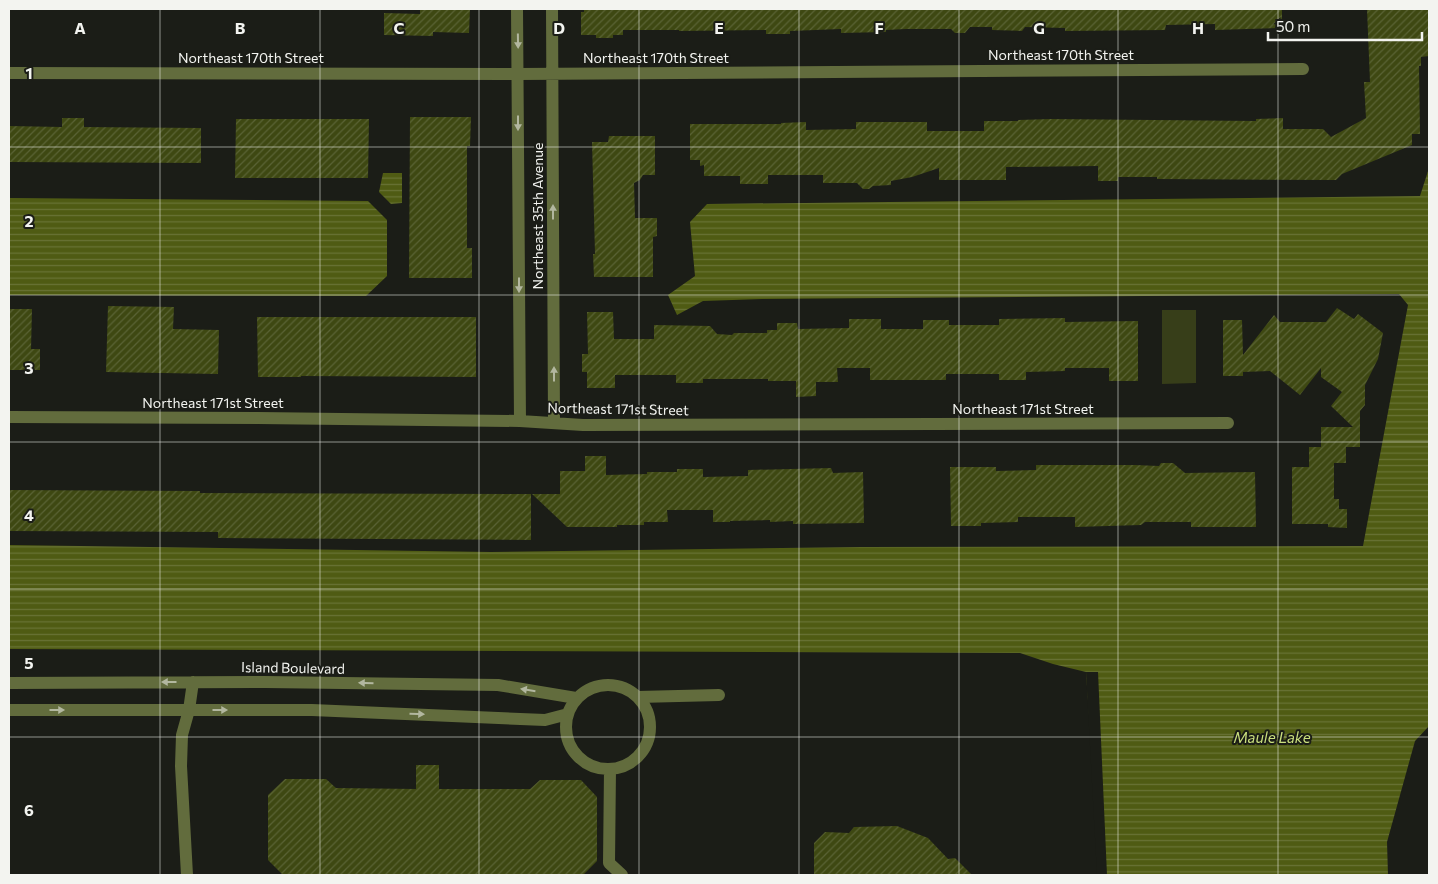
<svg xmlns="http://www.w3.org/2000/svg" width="1438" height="884" viewBox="0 0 1438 884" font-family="Commissioner,sans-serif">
<defs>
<pattern id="water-rules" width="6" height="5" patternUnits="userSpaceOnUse" patternTransform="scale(1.25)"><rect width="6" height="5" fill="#4f5b13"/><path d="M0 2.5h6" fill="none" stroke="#697336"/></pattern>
<pattern id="building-hatch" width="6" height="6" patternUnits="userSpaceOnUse" patternTransform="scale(1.25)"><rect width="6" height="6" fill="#3e4812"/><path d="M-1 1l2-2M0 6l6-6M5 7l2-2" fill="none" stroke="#5a6335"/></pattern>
</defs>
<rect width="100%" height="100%" fill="#1b1d17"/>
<path fill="#373e19" d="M 1162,310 L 1196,310 L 1196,383 L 1162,384 Z"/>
<path fill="url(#water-rules)" d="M 1429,168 L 1429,726 L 1415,741 L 1387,842 L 1388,875 L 1098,875 L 1096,817 L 1086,672 L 1053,664 L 1020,653 L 9,649 L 9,545 L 491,552 L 862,547 L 1363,546 L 1408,305 L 1399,294 L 762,299 L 703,301 L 677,315 L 668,295 L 695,276 L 690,222 L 707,204 L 1420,196 Z
M 383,173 L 402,173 L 402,203 L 391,204 L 379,192 Z
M 9,198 L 368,201 L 387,220 L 387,276 L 366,296 L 9,295 Z"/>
<path fill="#1b1d17" d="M 1086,672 L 1098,672 L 1107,875 L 1097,875 Z"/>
<path fill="url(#building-hatch)" d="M 420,9 L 470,9 L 469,33 L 433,32 L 433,36 L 384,35 L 384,13 L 420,14 Z
M 584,9 L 1282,9 L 1282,28 L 1215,30 L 1215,24 L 1166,25 L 1165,30 L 1065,31 L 1065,28 L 1025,27 L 1022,31 L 992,30 L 992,27 L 970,27 L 965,33 L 955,33 L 951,29 L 906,29 L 886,30 L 886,32 L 841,33 L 841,29 L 790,31 L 790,34 L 766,34 L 766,30 L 679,31 L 679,30 L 623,30 L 623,35 L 613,35 L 613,38 L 596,38 L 596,35 L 581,35 L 581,12 L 584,12 Z
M 1367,9 L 1429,9 L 1429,56 L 1421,57 L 1421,66 L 1419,66 L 1420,134 L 1412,134 L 1412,145 L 1342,174 L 1336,180 L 1157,179 L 1157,177 L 1118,177 L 1118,181 L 1098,181 L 1098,166 L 1006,167 L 1006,180 L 939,180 L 939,168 L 912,177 L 891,181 L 891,185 L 873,186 L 869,189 L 863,189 L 857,183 L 823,183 L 823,175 L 768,175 L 768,184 L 740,184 L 740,176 L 704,176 L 704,165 L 700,166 L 700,160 L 690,160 L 690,124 L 781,124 L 781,123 L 806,122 L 806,130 L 856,129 L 856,122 L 927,122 L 927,131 L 984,131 L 984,121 L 1018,121 L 1018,120 L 1051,119 L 1256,121 L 1256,119 L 1283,118 L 1283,129 L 1323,129 L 1331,137 L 1366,118 L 1364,82 L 1370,82 Z
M 410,117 L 471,117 L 470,146 L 467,146 L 467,248 L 472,248 L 472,278 L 409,278 Z
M 62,118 L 84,118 L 84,127 L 201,128 L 201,163 L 9,162 L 9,126 L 62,127 Z
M 236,119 L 369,119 L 368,178 L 235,178 Z
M 609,136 L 655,136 L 655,175 L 643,175 L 640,180 L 634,183 L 635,218 L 657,218 L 657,236 L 653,237 L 653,277 L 594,277 L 593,254 L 595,254 L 592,142 L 608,142 Z
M 108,306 L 174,307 L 173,329 L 219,330 L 218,374 L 106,372 Z
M 1337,308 L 1354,319 L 1358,314 L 1383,333 L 1378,359 L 1365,385 L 1365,405 L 1360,411 L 1360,447 L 1346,447 L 1346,463 L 1334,463 L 1334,499 L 1339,499 L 1339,509 L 1347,509 L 1347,528 L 1328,527 L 1328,524 L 1292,524 L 1292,467 L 1309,467 L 1309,447 L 1321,447 L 1321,427 L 1353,427 L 1331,406 L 1342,392 L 1321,377 L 1321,368 L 1300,395 L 1270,371 L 1243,372 L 1243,376 L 1223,376 L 1223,320 L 1242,320 L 1243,355 L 1274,315 L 1280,322 L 1326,322 Z
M 9,309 L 32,309 L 31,349 L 40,349 L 40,370 L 9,370 Z
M 587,312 L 613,312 L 614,339 L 654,339 L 654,325 L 710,326 L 717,334 L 732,335 L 734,333 L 767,333 L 767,330 L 777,330 L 777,323 L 797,323 L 798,329 L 849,328 L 849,319 L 881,319 L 881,329 L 923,329 L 923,320 L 949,320 L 949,325 L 999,325 L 999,319 L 1065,318 L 1065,322 L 1138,321 L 1138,381 L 1109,381 L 1109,368 L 1065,368 L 1065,371 L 1026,372 L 1026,380 L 999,380 L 999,374 L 946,374 L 946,380 L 870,380 L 870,368 L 837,368 L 838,382 L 816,382 L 816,396 L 796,397 L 796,381 L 768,381 L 768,379 L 703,379 L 703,383 L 676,383 L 676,375 L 615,375 L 615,388 L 587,388 L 587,372 L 582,372 L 582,354 L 588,354 Z
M 257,317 L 476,317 L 476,377 L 301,376 L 301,377 L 258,377 Z
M 585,456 L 606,456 L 606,475 L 647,474 L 647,472 L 677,472 L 677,469 L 703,469 L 703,477 L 748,476 L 748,470 L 831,468 L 833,473 L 863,472 L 864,523 L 793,524 L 793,521 L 770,522 L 770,520 L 730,521 L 730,522 L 713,522 L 713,510 L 667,510 L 668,522 L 644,522 L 644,525 L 617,525 L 617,527 L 567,527 L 532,494 L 560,494 L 560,471 L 585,471 Z
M 1161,463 L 1173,463 L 1185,473 L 1255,472 L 1256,527 L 1191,527 L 1191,522 L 1145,522 L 1141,525 L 1075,527 L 1075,517 L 1018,517 L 1018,522 L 981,523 L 981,526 L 951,526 L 950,467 L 996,467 L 996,471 L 1036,470 L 1036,465 L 1135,465 L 1159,466 Z
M 9,490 L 200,491 L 200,493 L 531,494 L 531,540 L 218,538 L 218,532 L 9,531 Z
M 416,765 L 439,765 L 439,789 L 530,789 L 540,780 L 581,780 L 597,797 L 597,861 L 583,875 L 283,875 L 268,860 L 268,795 L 285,779 L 326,779 L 336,788 L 416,789 Z
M 897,826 L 928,838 L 948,859 L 955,858 L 972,875 L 814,875 L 814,843 L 825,832 L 849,833 L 854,827 Z"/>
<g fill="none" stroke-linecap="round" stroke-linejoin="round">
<path stroke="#626c3d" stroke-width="12" d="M 517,9 L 520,421
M 552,9 L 554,423
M 9,73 L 518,74 L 1303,69
M 9,417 L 258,418 L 520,421 L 583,425 L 1228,423
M 9,683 L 265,682 L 498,685 L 576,698
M566 727a42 42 0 1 1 84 0a42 42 0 1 1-84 0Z
M 638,697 L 719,695
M 9,710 L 312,710 L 545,720 L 568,714
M 610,769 L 609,863 L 622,875
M 187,875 L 181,766 L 182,735 L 189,710 L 193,682"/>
</g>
<defs><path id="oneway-solid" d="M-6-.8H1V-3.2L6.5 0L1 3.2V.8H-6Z" transform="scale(1.25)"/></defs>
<g fill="#b2b79f">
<use href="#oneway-solid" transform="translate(518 41) rotate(89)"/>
<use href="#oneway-solid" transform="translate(518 123) rotate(90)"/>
<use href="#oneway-solid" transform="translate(553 212) rotate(-90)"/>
<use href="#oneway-solid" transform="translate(519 285) rotate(90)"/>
<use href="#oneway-solid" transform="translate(554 374) rotate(-90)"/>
<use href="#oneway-solid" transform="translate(169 682) rotate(-180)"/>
<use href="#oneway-solid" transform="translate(366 683) rotate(-179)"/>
<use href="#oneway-solid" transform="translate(528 690) rotate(-171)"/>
<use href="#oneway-solid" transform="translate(57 710)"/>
<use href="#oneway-solid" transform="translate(220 710)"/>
<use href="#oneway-solid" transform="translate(417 714) rotate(2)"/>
</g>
<path fill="none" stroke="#f3f4f0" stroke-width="1" stroke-opacity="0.55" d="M 160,9 L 160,875M 320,9 L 320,875M 479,9 L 479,875M 639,9 L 639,875M 799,9 L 799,875M 959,9 L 959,875M 1118,9 L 1118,875M 1278,9 L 1278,875M 9,147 L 1429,147M 9,295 L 1429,295M 9,442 L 1429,442M 9,589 L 1429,589M 9,737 L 1429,737"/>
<g text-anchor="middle" stroke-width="4" stroke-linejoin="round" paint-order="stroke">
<g font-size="14" fill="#f3f4f0" stroke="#1b1d17">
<text x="1061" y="60">Northeast 170th Street</text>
<text x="251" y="63">Northeast 170th Street</text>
<text x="656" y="63">Northeast 170th Street</text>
<text transform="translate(538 216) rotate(-90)" y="5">Northeast 35th Avenue</text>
<text x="213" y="408">Northeast 171st Street</text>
<text transform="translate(618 409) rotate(1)" y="5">Northeast 171st Street</text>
<text x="1023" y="414">Northeast 171st Street</text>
<text transform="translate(293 668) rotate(1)" y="5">Island Boulevard</text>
</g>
<g font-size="15" font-style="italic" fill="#cadf7e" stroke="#1b1d17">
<text x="1272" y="743">Maule Lake</text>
</g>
</g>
<g font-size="16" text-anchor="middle" font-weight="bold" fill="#f3f4f0" stroke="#1b1d17" stroke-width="4" stroke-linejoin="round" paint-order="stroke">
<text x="80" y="34">A</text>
<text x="240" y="34">B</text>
<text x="399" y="34">C</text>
<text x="559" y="34">D</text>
<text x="719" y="34">E</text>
<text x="879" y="34">F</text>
<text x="1039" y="34">G</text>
<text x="1198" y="34">H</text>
<text x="29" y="79">1</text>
<text x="29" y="227">2</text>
<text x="29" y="374">3</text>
<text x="29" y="521">4</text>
<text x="29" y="669">5</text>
<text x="29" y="816">6</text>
</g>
<rect width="1438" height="884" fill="none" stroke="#f3f4f0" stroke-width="20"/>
<path d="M1268 32v8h154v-8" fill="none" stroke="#f3f4f0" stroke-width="2.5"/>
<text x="1276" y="32" font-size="15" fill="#f3f4f0" stroke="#1b1d17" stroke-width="4" paint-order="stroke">50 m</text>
</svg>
